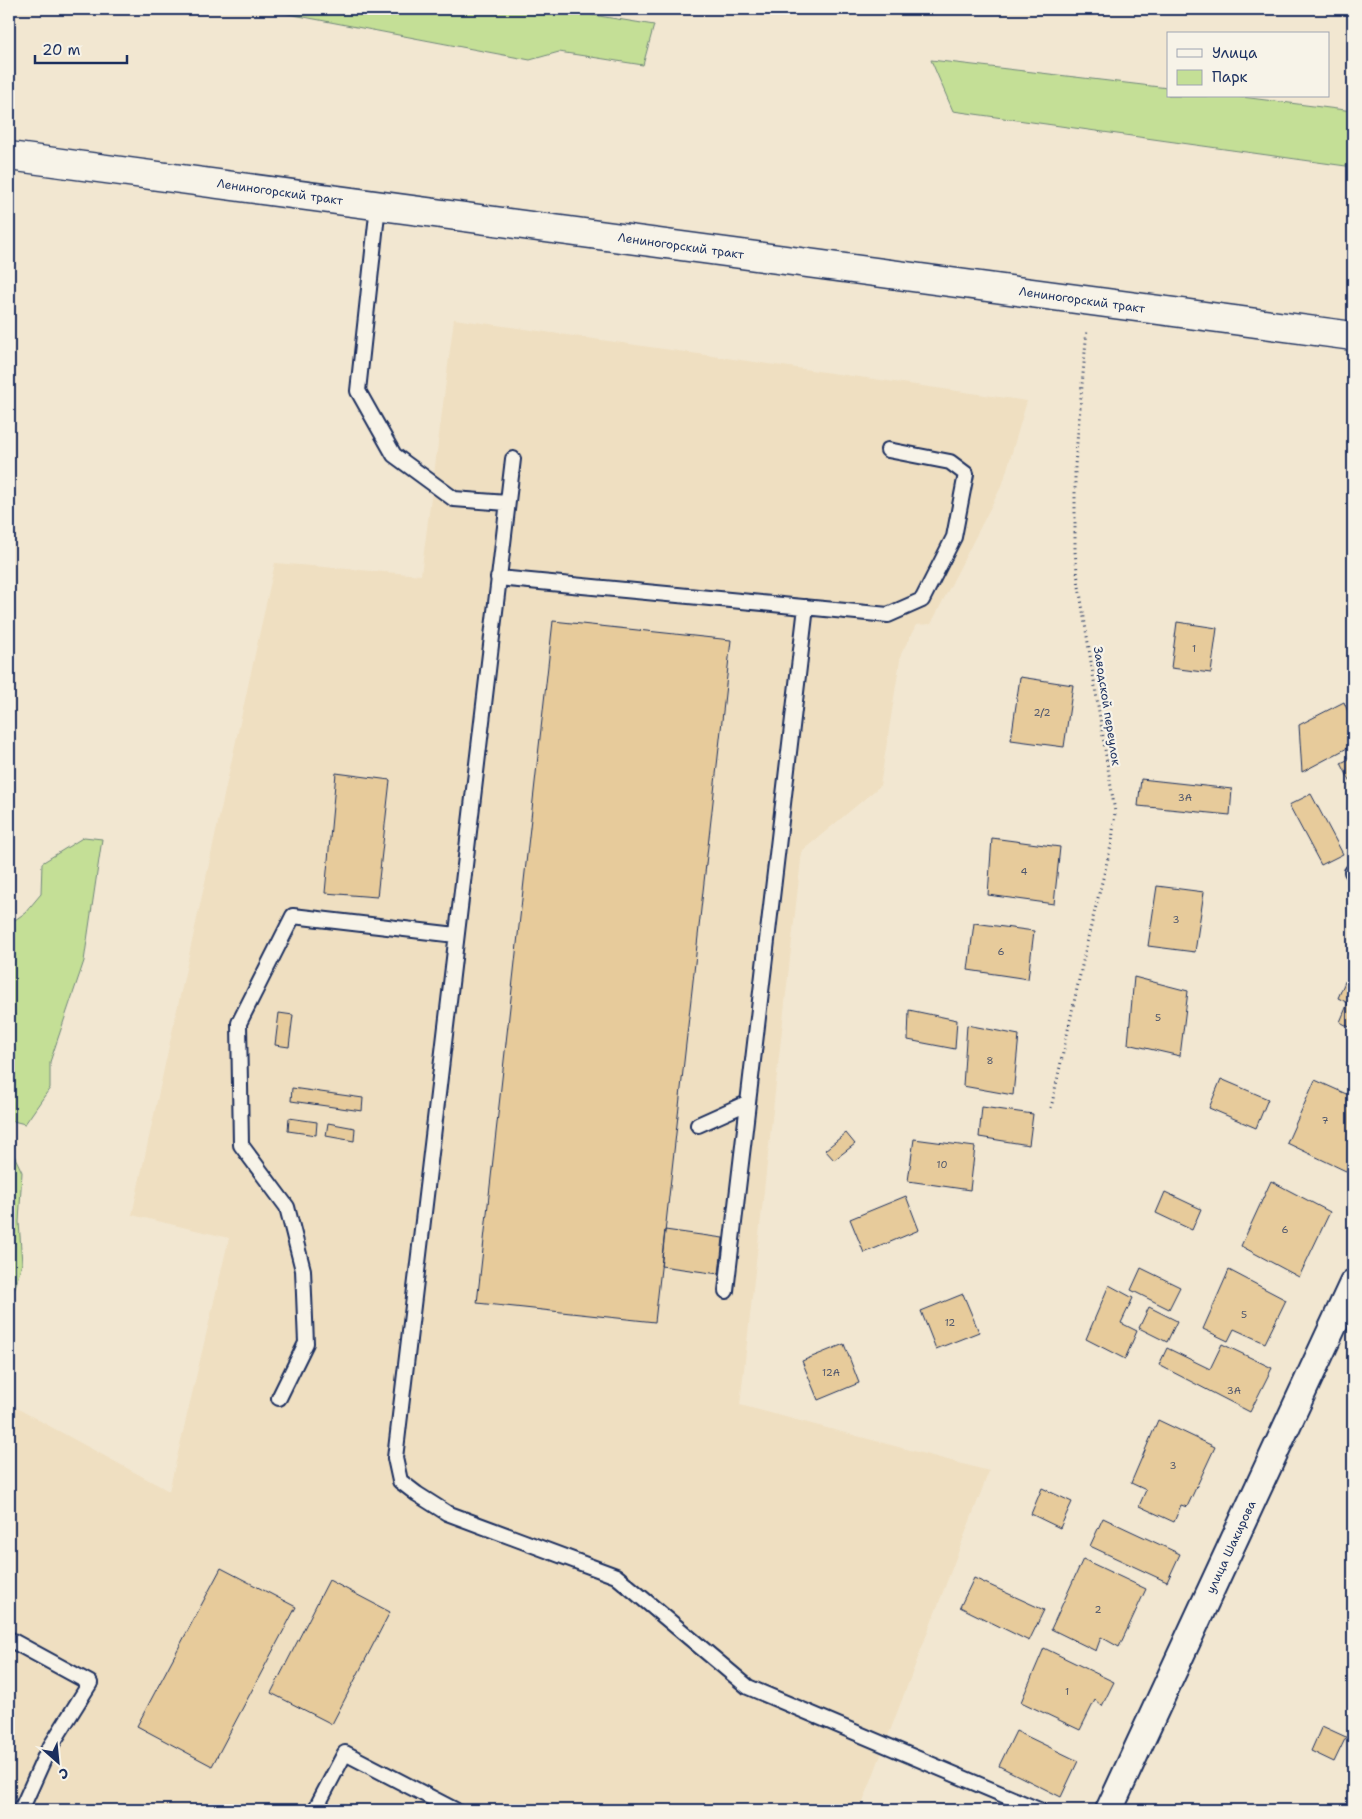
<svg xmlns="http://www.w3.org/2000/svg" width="1362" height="1819" viewBox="0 0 1362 1819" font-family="'Shantell Sans',sans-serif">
<rect width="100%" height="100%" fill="#f2e7d1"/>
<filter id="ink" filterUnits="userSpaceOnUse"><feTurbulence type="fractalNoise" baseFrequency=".02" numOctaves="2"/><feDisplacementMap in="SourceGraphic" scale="10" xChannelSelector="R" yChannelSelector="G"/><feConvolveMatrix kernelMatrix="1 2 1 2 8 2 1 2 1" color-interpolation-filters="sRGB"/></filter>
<g filter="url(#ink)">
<path fill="#efdfc1" d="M 454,319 L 1027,401 L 1003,483 L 931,624 L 916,625 L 901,654 L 880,786 L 802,851 L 740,1405 L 989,1471 L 860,1810 L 9,1810 L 9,1404 L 169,1491 L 229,1238 L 132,1215 L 275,563 L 421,575 Z"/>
<path fill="#c4df96" stroke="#70877a" d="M 262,9 L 556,9 L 654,25 L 643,65 L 559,52 L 530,60 Z
M 931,60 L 1168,88 L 1168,96 L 1234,96 L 1353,111 L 1353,167 L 953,111 Z
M 84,837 L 102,839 L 84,961 L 50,1062 L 50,1088 L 25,1124 L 9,1120 L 9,924 L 25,913 L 41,894 L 42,863 Z
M 9,1149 L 11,1149 L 22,1172 L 19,1222 L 22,1263 L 12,1298 L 9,1300 Z"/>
<path fill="#e7cb9b" stroke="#1b2f5e" d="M 553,621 L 731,640 L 655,1322 L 477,1303 Z
M 1177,622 L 1217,628 L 1211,673 L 1171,668 Z
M 1020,677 L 1073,685 L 1064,747 L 1011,740 Z
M 1344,702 L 1353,724 L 1353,745 L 1302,772 L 1299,725 Z
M 1353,757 L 1353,787 L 1341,763 Z
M 336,773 L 390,780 L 377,897 L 325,893 Z
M 1141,779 L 1232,789 L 1230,815 L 1138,806 Z
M 1311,794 L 1343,854 L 1321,865 L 1289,805 Z
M 992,838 L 1060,847 L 1054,904 L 988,895 Z
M 1157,886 L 1204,892 L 1195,952 L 1148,946 Z
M 974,923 L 1034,931 L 1028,979 L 968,970 Z
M 1134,977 L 1188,991 L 1180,1056 L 1128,1044 Z
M 1347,977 L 1353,980 L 1353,1029 L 1340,1022 L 1348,1003 L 1338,998 Z
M 909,1010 L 957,1020 L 955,1049 L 908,1040 Z
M 279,1013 L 293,1015 L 289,1047 L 275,1045 Z
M 967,1025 L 1019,1035 L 1013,1095 L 963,1086 Z
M 1221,1079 L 1268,1099 L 1256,1128 L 1209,1108 Z
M 1315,1080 L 1353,1097 L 1353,1162 L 1348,1172 L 1287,1143 Z
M 292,1088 L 363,1098 L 362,1111 L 291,1101 Z
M 982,1107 L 1033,1114 L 1029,1145 L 979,1137 Z
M 289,1118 L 317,1122 L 316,1135 L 288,1131 Z
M 328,1123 L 355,1128 L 354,1141 L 326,1136 Z
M 846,1133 L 855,1144 L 834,1160 L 825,1150 Z
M 914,1139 L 975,1147 L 970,1190 L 908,1181 Z
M 1271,1181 L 1330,1212 L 1299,1277 L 1241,1246 Z
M 1165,1192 L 1201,1209 L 1192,1230 L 1156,1213 Z
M 906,1196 L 919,1230 L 864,1253 L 850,1219 Z
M 665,1230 L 723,1238 L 719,1274 L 661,1266 Z
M 1141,1268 L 1180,1287 L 1169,1309 L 1131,1290 Z
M 1229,1270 L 1286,1300 L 1265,1343 L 1234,1329 L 1228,1341 L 1203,1329 Z
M 1109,1285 L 1133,1298 L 1121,1323 L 1137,1331 L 1125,1359 L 1086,1339 Z
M 963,1294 L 979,1332 L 936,1349 L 921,1311 Z
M 1149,1307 L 1177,1321 L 1167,1342 L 1139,1328 Z
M 844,1344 L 859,1383 L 818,1400 L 802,1361 Z
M 1222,1344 L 1272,1368 L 1250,1412 L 1159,1365 L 1167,1348 L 1210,1369 Z
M 1158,1420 L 1215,1447 L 1187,1507 L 1181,1505 L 1174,1522 L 1139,1506 L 1146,1490 L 1131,1483 Z
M 1042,1488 L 1072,1502 L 1060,1528 L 1031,1514 Z
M 1103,1518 L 1180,1554 L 1167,1582 L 1090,1546 Z
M 1083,1559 L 1146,1589 L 1119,1647 L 1101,1637 L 1096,1651 L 1051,1629 Z
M 221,1568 L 296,1607 L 212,1766 L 137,1726 Z
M 974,1578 L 1044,1610 L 1029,1641 L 960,1607 Z
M 329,1580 L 390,1612 L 332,1724 L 271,1693 Z
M 1044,1648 L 1114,1682 L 1102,1706 L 1095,1700 L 1080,1730 L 1021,1702 Z
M 1322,1726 L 1346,1737 L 1334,1762 L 1311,1751 Z
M 1016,1731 L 1078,1761 L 1061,1797 L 999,1766 Z"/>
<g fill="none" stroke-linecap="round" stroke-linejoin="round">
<g stroke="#1b2f5e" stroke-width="18">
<path id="lane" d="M 378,205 L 358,391 L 394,455 L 454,499 L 507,503
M 513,459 L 395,1458 L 400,1481 L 417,1494 L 447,1513 L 616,1576 L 748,1687 L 1039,1810
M 498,578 L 888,615 L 922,600 L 954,537 L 966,474 L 950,462 L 888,450
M 1352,872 L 1353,871
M 698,1125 L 747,1103
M 726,1291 L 806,607
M 279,1398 L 306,1343 L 303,1270 L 287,1207 L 241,1145 L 239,1023 L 293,916 L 456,935
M 9,1639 L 90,1683 L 47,1752 L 21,1810
M 315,1810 L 345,1753 L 455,1810"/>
</g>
<g stroke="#1b2f5e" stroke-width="30">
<path id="street" d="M 1109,1810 L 1353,1283"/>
</g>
<g stroke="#1b2f5e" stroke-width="31">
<path id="primary" d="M 9,156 L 1353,336"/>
</g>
<path stroke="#1b2f5e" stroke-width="3" stroke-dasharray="1 4" stroke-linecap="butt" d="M 1051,1108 L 1088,938 L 1112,842 L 1115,812 L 1078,580 L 1075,552 L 1075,465 L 1087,329"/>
<use href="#lane" stroke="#f7f3e8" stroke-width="14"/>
<use href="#street" stroke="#f7f3e8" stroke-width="26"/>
<use href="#primary" stroke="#f7f3e8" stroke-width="28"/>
</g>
</g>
<g text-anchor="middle" stroke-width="4.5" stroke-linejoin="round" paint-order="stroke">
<g font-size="10" fill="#4e566d">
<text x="1194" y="652">1</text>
<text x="1042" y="716">2/2</text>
<text x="1185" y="801">3А</text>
<text x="1024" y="875">4</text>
<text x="1176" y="923">3</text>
<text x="1001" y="955">6</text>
<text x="1158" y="1021">5</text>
<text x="990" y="1064">8</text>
<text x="1325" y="1124">7</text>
<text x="942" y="1168">10</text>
<text x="1285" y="1233">6</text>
<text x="1244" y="1318">5</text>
<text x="950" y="1326">12</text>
<text x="831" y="1376">12А</text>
<text x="1234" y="1394">3А</text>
<text x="1173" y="1469">3</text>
<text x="1098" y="1613">2</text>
<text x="1067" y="1695">1</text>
</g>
<g font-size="12" fill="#1b2f5e" stroke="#f7f3e8">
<text transform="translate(280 192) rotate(8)" y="4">Лениногорский тракт</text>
<text transform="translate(681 246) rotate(8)" y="4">Лениногорский тракт</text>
<text transform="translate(1082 300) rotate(8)" y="4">Лениногорский тракт</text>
<text transform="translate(1107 706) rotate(81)" y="4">Заводской переулок</text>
<text transform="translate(1231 1547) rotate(-65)" y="4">улица Шакирова</text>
</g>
</g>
<rect width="1362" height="1819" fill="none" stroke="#f7f3e8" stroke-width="30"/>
<rect x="15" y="15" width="1332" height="1789" fill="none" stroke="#1b2f5e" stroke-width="2" filter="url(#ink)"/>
<rect x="1167" y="32" width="162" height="65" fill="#f7f3e8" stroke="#9fa5b1"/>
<rect x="1177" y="49" width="25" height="8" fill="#f7f3e8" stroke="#9fa5b1"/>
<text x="1212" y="58" font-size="15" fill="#1b2f5e">Улица</text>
<rect x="1177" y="70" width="25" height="15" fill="#c4df96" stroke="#9fa5b1"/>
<text x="1212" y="82" font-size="15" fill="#1b2f5e">Парк</text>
<g transform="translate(58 1762) rotate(153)" stroke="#f7f3e8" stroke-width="4" paint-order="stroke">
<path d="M0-4L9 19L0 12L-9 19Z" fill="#1b2f5e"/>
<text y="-8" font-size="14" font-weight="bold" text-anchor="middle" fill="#1b2f5e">С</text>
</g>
<path d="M35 55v8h92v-8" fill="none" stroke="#1b2f5e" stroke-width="2.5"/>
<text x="42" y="55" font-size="15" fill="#1b2f5e" stroke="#f7f3e8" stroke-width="4" paint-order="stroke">20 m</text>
</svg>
